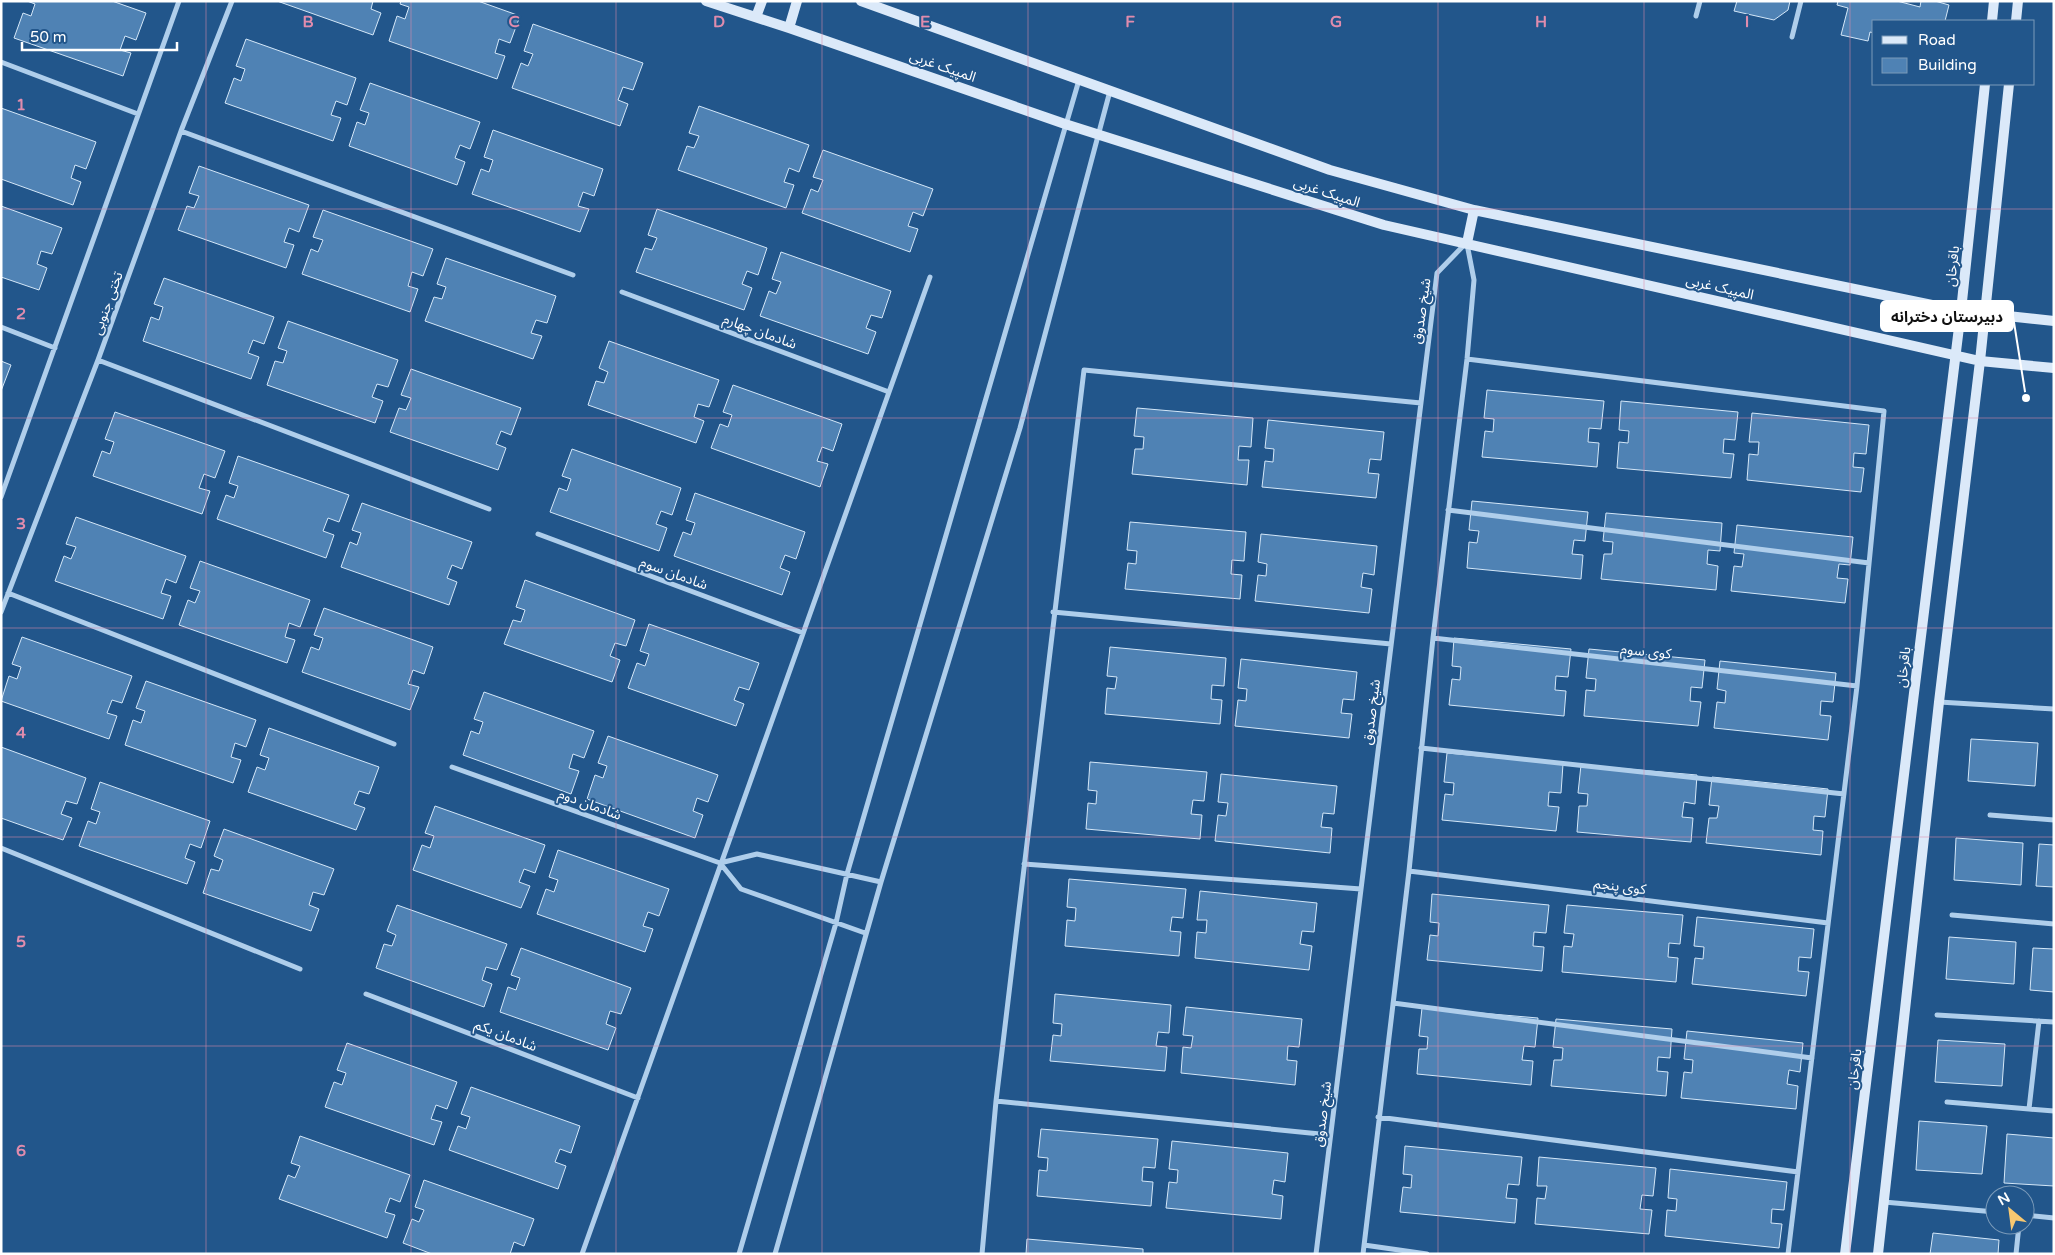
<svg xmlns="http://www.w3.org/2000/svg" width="2055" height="1255" viewBox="0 0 2055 1255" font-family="'Varela Round','Noto Sans Arabic',sans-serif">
<rect width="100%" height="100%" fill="#22568b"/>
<path fill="#4f82b4" stroke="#d4e7f8" d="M 27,1 L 112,1 L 146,13 L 136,40 L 125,36 L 120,50 L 131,53 L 123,76 L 14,38 L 23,13 L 31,16 L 35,4 Z
M 277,1 L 373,1 L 371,9 L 381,13 L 373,35 Z
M 401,1 L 478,1 L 520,16 L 510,43 L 499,39 L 495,53 L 505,56 L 497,79 L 389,41 L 397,16 L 405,19 L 409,7 L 400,4 Z
M 1737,1 L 1790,1 L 1788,10 L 1774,20 L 1734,11 Z
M 1838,1 L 1897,1 L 1920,7 L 1921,1 L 1935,1 L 1949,5 L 1945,21 L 1874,21 L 1874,33 L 1870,32 L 1868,41 L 1841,35 L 1848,8 L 1837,5 Z
M 533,24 L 643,63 L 633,90 L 623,87 L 618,100 L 628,104 L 620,126 L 512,88 L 521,63 L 528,66 L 533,54 L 524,51 Z
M 246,39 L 356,78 L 347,105 L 336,101 L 331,115 L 341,118 L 333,141 L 225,103 L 234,78 L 241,81 L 245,69 L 236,66 Z
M 370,83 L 480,122 L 470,149 L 460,145 L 455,158 L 465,162 L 457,185 L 349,146 L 357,122 L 365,125 L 369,113 L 360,110 Z
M 699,106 L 809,145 L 799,172 L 789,168 L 784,182 L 794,185 L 786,208 L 678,170 L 687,146 L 694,148 L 699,136 L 689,133 Z
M 1,108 L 96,142 L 86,169 L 75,165 L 71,178 L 81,182 L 73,205 L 1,179 Z
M 493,130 L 603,169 L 594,196 L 583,192 L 578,206 L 589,209 L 580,232 L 472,194 L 481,169 L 489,172 L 493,160 L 484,157 Z
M 823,150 L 933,189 L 923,216 L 913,212 L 908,226 L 918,229 L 910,252 L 802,213 L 811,189 L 818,192 L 823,180 L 813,177 Z
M 199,166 L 309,205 L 299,232 L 289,228 L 284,242 L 294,245 L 286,268 L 178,230 L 187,206 L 194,208 L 199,196 L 189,193 Z
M 1,206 L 62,228 L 52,254 L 41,251 L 37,264 L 47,268 L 39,290 L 1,277 Z
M 657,209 L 767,248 L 758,275 L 747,271 L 742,284 L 752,288 L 744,310 L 636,272 L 645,248 L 652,250 L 657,238 L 648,235 Z
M 323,210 L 433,249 L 423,276 L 412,272 L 408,286 L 418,289 L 410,312 L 302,274 L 311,249 L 318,252 L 323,240 L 313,237 Z
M 781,252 L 891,291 L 882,318 L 871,315 L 866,328 L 876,332 L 868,354 L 760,316 L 769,291 L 776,294 L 781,282 L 772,279 Z
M 446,258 L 556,296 L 547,323 L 536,320 L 531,333 L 542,336 L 533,359 L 425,321 L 434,297 L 442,299 L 446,287 L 437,284 Z
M 164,278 L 274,317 L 264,344 L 253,340 L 248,353 L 259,357 L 251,379 L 143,341 L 151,317 L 159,320 L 163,307 L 154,304 Z
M 288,321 L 398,360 L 388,387 L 377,384 L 372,397 L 383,401 L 375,423 L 267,385 L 275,361 L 283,363 L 287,351 L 278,348 Z
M 609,341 L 719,380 L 709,407 L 698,404 L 694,417 L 704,421 L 696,443 L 588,405 L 596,381 L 604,383 L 608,372 L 599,368 Z
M 1,361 L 11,365 L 1,391 Z
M 411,369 L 521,408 L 511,435 L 501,431 L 496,444 L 506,448 L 498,470 L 390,432 L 399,408 L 406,410 L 411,398 L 401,395 Z
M 733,385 L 842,424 L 833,451 L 822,447 L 817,461 L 828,464 L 820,487 L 711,448 L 720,424 L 728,427 L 732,415 L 723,412 Z
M 1487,390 L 1604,401 L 1601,429 L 1589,428 L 1588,442 L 1599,443 L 1597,467 L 1482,457 L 1485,431 L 1493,432 L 1494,419 L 1484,418 Z
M 1621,401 L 1738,412 L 1735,440 L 1724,439 L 1723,453 L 1734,454 L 1731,478 L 1617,468 L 1619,442 L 1628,443 L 1629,431 L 1619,430 Z
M 1137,408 L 1253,418 L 1251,447 L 1239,446 L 1238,460 L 1249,460 L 1247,485 L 1132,474 L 1135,449 L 1143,449 L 1144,437 L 1134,436 Z
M 115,412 L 225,451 L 215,478 L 204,474 L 199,488 L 210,491 L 202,514 L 93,476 L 102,451 L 110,454 L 114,442 L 105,439 Z
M 1752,413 L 1869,425 L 1866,454 L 1854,453 L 1853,467 L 1864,468 L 1861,492 L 1747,480 L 1749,454 L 1758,455 L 1759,442 L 1749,442 Z
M 1268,420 L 1384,432 L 1381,460 L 1370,459 L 1368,473 L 1379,474 L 1376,498 L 1262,487 L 1265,461 L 1273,462 L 1274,449 L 1265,448 Z
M 572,449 L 681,488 L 672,515 L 661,511 L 656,524 L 667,528 L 659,551 L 550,512 L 559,488 L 567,491 L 571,479 L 562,476 Z
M 238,456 L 349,495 L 339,522 L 328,518 L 323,531 L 334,535 L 326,558 L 217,519 L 226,495 L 234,498 L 238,486 L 229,483 Z
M 695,493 L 805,532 L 796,559 L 785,555 L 780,568 L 790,572 L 782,595 L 674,556 L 683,532 L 691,535 L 695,523 L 686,520 Z
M 1472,501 L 1588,512 L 1585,541 L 1574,540 L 1572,554 L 1583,555 L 1581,579 L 1467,568 L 1469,542 L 1477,543 L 1479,531 L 1469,530 Z
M 362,503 L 472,542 L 462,569 L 452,565 L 447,578 L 457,582 L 449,605 L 341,567 L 350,542 L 357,545 L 361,533 L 352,530 Z
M 1606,513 L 1722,523 L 1720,551 L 1708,550 L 1707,564 L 1718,566 L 1716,590 L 1601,579 L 1604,554 L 1612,554 L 1613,542 L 1603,541 Z
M 76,517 L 186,556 L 176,583 L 166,579 L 161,593 L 171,596 L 163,619 L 55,581 L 64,556 L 71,559 L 76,547 L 66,544 Z
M 1130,522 L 1246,532 L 1244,561 L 1232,560 L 1231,574 L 1242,575 L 1240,599 L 1125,589 L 1128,563 L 1136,564 L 1137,551 L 1127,550 Z
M 1737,525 L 1853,537 L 1850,565 L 1839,564 L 1837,578 L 1848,579 L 1845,603 L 1731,591 L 1734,566 L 1742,567 L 1744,554 L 1734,553 Z
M 1261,534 L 1377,546 L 1374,575 L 1363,573 L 1361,587 L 1372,589 L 1369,613 L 1255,601 L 1258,575 L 1266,576 L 1267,564 L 1258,562 Z
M 200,561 L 310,600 L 300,627 L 289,623 L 285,637 L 295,640 L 287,663 L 179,625 L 188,600 L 195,603 L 200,591 L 190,588 Z
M 525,580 L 635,620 L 626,646 L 615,643 L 610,656 L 620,660 L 612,682 L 504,644 L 513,620 L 521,622 L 525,610 L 516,607 Z
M 324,608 L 433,647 L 424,674 L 413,670 L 408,684 L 419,687 L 410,710 L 302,672 L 311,647 L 319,650 L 323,638 L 314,635 Z
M 649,624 L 759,663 L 749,690 L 739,687 L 734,700 L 744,704 L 736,726 L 628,688 L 637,663 L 645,666 L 649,654 L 640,651 Z
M 22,637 L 132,676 L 122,703 L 112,700 L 107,713 L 117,716 L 109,739 L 1,701 L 9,676 L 17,679 L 21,667 L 12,664 Z
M 1454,638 L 1571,649 L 1568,677 L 1556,676 L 1555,690 L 1566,691 L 1564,716 L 1449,705 L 1452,679 L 1460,680 L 1461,667 L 1452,666 Z
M 1110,647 L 1226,658 L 1224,686 L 1212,685 L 1211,699 L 1222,700 L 1220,724 L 1105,714 L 1107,688 L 1115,689 L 1117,677 L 1107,676 Z
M 1589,649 L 1705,660 L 1702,688 L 1691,687 L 1690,701 L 1701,702 L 1698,726 L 1584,716 L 1586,690 L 1595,691 L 1596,679 L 1586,678 Z
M 1241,659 L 1357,672 L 1354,700 L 1343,699 L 1341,713 L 1352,714 L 1349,738 L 1235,726 L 1238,700 L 1246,701 L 1247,689 L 1238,688 Z
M 1720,661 L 1836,673 L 1833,702 L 1821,701 L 1820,715 L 1831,716 L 1828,740 L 1714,728 L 1717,702 L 1725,703 L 1726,691 L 1717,689 Z
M 146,681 L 256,720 L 246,747 L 235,743 L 231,757 L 241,760 L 233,783 L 125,745 L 133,720 L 141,723 L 145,711 L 136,708 Z
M 484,692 L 594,731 L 584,758 L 573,754 L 569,768 L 579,771 L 571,794 L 463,755 L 471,731 L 479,734 L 483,722 L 474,719 Z
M 269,728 L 379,767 L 369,794 L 359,791 L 354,804 L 365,808 L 356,830 L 248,792 L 257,767 L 265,770 L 269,758 L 260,755 Z
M 608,736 L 718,775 L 708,802 L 697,798 L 693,811 L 703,815 L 695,838 L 587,799 L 595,775 L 603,778 L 607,766 L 598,763 Z
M 1971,739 L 2038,743 L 2035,786 L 1968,781 Z
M 1,747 L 86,778 L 77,804 L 66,801 L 61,814 L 72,818 L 63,840 L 1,818 Z
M 1447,753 L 1563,764 L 1561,793 L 1549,792 L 1548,806 L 1559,807 L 1556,831 L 1442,820 L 1445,794 L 1453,795 L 1454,783 L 1444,782 Z
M 1090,762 L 1207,772 L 1204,801 L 1193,800 L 1191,814 L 1202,815 L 1200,839 L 1086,829 L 1088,803 L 1096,804 L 1097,791 L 1088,790 Z
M 1581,765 L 1697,775 L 1695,804 L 1684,802 L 1682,817 L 1693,818 L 1691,842 L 1577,832 L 1579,806 L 1587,806 L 1588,794 L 1578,793 Z
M 1221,774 L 1337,786 L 1334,814 L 1323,813 L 1321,827 L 1332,828 L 1330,853 L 1215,841 L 1218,815 L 1226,816 L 1228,803 L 1218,802 Z
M 1712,777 L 1828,789 L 1825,817 L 1814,816 L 1813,830 L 1823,831 L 1821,855 L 1706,843 L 1709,818 L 1717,818 L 1719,806 L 1709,805 Z
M 100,782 L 210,821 L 201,848 L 190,844 L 185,858 L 195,862 L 187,884 L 79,846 L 88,821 L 96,824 L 100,812 L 91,809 Z
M 435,806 L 545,845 L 535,873 L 524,869 L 519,882 L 530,886 L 521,908 L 413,870 L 422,845 L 430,848 L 434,836 L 425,833 Z
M 224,829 L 334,869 L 324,895 L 313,892 L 309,905 L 319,909 L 311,931 L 203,893 L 211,869 L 219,871 L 223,860 L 214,856 Z
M 1956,838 L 2023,843 L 2021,885 L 1954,880 Z
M 2039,844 L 2054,845 L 2054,887 L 2036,886 Z
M 558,850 L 669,889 L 659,916 L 648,912 L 643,926 L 653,929 L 645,952 L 537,914 L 546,889 L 554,892 L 558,880 L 549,877 Z
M 1069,879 L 1186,889 L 1183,918 L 1172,917 L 1170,931 L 1181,932 L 1179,956 L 1065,946 L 1067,920 L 1075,921 L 1076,908 L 1067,907 Z
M 1200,891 L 1317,903 L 1314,932 L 1302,931 L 1300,944 L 1312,946 L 1309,970 L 1195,958 L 1197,932 L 1206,933 L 1207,920 L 1197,920 Z
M 1432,894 L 1549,905 L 1546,933 L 1534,932 L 1533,946 L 1544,947 L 1542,971 L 1427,960 L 1430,935 L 1438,936 L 1439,923 L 1430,922 Z
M 397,905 L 507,944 L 497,970 L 486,967 L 482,980 L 492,984 L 484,1007 L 376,968 L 384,944 L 392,946 L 396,935 L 387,931 Z
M 1567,905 L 1683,915 L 1680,944 L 1669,943 L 1668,957 L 1678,958 L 1676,982 L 1562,972 L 1564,946 L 1572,947 L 1574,934 L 1564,933 Z
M 1697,917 L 1814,929 L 1811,958 L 1799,957 L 1798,971 L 1809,972 L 1806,996 L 1692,984 L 1695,958 L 1703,959 L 1704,947 L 1694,946 Z
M 1949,937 L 2016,942 L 2014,984 L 1946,979 Z
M 521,948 L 631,988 L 621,1014 L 610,1011 L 606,1024 L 616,1028 L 608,1050 L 500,1012 L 508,987 L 516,990 L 520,978 L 511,975 Z
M 2033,948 L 2054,949 L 2054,992 L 2030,990 Z
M 1055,994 L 1171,1005 L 1169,1033 L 1158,1032 L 1156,1046 L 1167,1047 L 1165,1071 L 1050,1061 L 1053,1035 L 1061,1036 L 1062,1024 L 1053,1023 Z
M 1186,1007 L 1302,1019 L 1299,1047 L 1288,1046 L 1287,1060 L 1297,1061 L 1295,1085 L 1181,1073 L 1183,1047 L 1191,1048 L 1193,1036 L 1183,1035 Z
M 1422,1008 L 1538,1018 L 1535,1047 L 1524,1046 L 1522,1060 L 1533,1061 L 1531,1085 L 1417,1074 L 1419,1049 L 1427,1049 L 1428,1037 L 1419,1036 Z
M 1556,1019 L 1672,1029 L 1670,1058 L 1658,1057 L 1657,1071 L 1668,1072 L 1666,1096 L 1551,1086 L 1554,1060 L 1562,1060 L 1563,1048 L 1553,1047 Z
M 1687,1031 L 1803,1043 L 1800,1072 L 1789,1070 L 1787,1084 L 1798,1086 L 1796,1109 L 1681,1098 L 1684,1072 L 1692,1073 L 1693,1060 L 1684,1059 Z
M 1938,1040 L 2005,1044 L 2002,1086 L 1935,1082 Z
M 347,1043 L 457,1082 L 447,1109 L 436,1105 L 431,1119 L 442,1122 L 434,1145 L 325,1107 L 334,1082 L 342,1085 L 346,1073 L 337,1070 Z
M 471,1087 L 580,1126 L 571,1153 L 560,1149 L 555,1162 L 566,1166 L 558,1189 L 449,1150 L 458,1126 L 466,1129 L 470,1117 L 461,1114 Z
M 1919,1121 L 1987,1126 L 1982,1174 L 1916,1170 Z
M 1041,1129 L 1158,1139 L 1155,1168 L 1143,1167 L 1142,1181 L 1153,1182 L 1151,1206 L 1037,1196 L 1039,1170 L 1047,1171 L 1048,1158 L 1038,1157 Z
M 2007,1134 L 2054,1138 L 2054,1186 L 2004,1183 Z
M 300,1136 L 410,1175 L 400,1202 L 390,1198 L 385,1212 L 395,1215 L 387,1238 L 279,1199 L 288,1175 L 295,1178 L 300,1166 L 291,1163 Z
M 1172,1141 L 1288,1153 L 1285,1182 L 1274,1180 L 1272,1194 L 1283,1196 L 1281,1219 L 1166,1208 L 1169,1182 L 1177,1183 L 1178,1170 L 1169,1169 Z
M 1405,1146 L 1522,1157 L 1519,1185 L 1508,1184 L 1506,1198 L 1517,1199 L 1515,1223 L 1400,1212 L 1403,1187 L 1411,1188 L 1412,1175 L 1403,1174 Z
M 1539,1157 L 1656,1168 L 1653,1196 L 1642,1195 L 1640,1209 L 1652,1210 L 1649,1234 L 1535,1224 L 1537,1198 L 1545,1199 L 1547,1186 L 1537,1186 Z
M 1670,1169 L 1787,1182 L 1784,1210 L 1772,1209 L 1771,1223 L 1782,1224 L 1779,1248 L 1665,1236 L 1667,1210 L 1676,1211 L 1677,1199 L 1668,1198 Z
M 424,1180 L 534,1219 L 524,1246 L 514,1242 L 510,1254 L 432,1254 L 403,1243 L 412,1219 L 419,1222 L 424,1210 L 415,1207 Z
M 1933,1233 L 1999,1240 L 1998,1254 L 1930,1254 Z
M 1027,1239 L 1143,1249 L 1143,1254 L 1026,1254 Z"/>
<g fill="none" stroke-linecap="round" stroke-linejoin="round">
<path stroke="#afceeb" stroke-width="5" d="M 1696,16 L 1700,1
M 1792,37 L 1801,1
M 1,62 L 138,114
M 181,131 L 573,275
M 622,292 L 889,392
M 1,327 L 55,348
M 1467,359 L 1884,411 L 1857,686 L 1788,1254
M 98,360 L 489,509
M 1,497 L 179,1
M 1448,510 L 1869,563
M 538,534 L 803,633
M 8,593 L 394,744
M 1,612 L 98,360 L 181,131 L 232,1
M 1053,612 L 1391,644
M 1433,638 L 1857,686
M 1939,702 L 2054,709
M 1421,748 L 1844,794
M 452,767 L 720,863
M 1990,815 L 2054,820
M 1,848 L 300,969
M 720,863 L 741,889 L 865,933
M 720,863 L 757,854 L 881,882
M 1024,864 L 1361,889
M 1409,871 L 1828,923
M 1952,915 L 2054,924
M 366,994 L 638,1098
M 1393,1003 L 1812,1058
M 1937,1015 L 2054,1022
M 2039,1021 L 2029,1109 L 2054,1111
M 996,1101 L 1330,1135
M 1947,1102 L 2029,1109
M 1378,1117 L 1798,1172
M 1884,1202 L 1995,1212
M 2025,1215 L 2054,1218
M 1364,1245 L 1427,1254
M 582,1254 L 930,277
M 739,1254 L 836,923 L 847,874 L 1079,80
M 775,1254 L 881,882 L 1020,428 L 1110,91
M 982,1254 L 996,1101 L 1084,370 L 1421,403
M 1316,1254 L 1437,273 L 1466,243
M 1363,1254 L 1409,871 L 1433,638 L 1467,359 L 1474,280 L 1467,244
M 2016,1254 L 2019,1225"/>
<path stroke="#dbe9f9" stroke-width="10" d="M 706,1 L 789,28 L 1065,124 L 1384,225 L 1980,361 L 2054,368
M 861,1 L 1330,170 L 1474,210 L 1961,311 L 2054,321
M 756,17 L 762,1
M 1992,21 L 1994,1
M 2016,21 L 2018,1
M 789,28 L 797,1
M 1467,243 L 1474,210
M 1845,1254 L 1961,311 L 1985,84
M 1878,1254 L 1939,702 L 1980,361 L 2009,84"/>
</g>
<path fill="none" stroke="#e08cad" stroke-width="1" stroke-opacity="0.55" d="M 206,1 L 206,1254M 411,1 L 411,1254M 616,1 L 616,1254M 822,1 L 822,1254M 1028,1 L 1028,1254M 1233,1 L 1233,1254M 1438,1 L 1438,1254M 1644,1 L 1644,1254M 1850,1 L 1850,1254M 1,209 L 2054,209M 1,418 L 2054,418M 1,628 L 2054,628M 1,837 L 2054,837M 1,1046 L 2054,1046"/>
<g text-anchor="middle" stroke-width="4" stroke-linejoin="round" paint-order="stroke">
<g font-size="14" fill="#fff" stroke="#22568b">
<text transform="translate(943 66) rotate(19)" y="5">المپیک غربی</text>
<text transform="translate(1327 192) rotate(18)" y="5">المپیک غربی</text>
<text transform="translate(1952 266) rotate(-84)" y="5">باقرخان</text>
<text transform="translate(1720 287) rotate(13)" y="5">المپیک غربی</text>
<text transform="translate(107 303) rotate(-70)" y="5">تختی جنوبی</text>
<text transform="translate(1421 311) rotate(-82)" y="5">شیخ صدوق</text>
<text transform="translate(760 331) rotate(20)" y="5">شادمان چهارم</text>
<text transform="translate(674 573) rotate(20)" y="5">شادمان سوم</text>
<text transform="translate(1646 651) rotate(6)" y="5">کوی سوم</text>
<text transform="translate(1903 667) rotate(-83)" y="5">باقرخان</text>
<text transform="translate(1371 712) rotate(-83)" y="5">شیخ صدوق</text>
<text transform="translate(590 804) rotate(20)" y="5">شادمان دوم</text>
<text transform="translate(1620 886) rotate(7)" y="5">کوی پنجم</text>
<text transform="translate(506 1035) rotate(21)" y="5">شادمان یکم</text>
<text transform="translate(1854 1069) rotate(-83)" y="5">باقرخان</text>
<text transform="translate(1322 1114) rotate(-83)" y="5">شیخ صدوق</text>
</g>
</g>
<g font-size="16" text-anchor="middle" font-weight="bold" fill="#e08cad" stroke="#22568b" stroke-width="4" stroke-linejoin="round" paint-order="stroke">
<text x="308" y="27">B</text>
<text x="514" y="27">C</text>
<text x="719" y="27">D</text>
<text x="925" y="27">E</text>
<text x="1130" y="27">F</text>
<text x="1336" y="27">G</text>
<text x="1541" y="27">H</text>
<text x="1747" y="27">I</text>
<text x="21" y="110">1</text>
<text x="21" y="319">2</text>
<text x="21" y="529">3</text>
<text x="21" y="738">4</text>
<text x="21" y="947">5</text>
<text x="21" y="1156">6</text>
</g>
<path fill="none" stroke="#fff" stroke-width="2" d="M2026 398L2013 316"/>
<circle fill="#fff" stroke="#22568b" stroke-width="2" cx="2026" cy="398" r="5"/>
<rect fill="#fff" stroke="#fff" stroke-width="2" x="1881" y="301" width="132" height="30" rx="5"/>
<g font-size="15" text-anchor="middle" font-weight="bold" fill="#111">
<text x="1947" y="322">دبیرستان دخترانه</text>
</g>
<rect width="2055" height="1255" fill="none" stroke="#ffffff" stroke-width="5"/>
<rect x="1872" y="20" width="162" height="65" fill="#22568b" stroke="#7a9ab9"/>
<rect x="1882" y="36" width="25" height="8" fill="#dbe9f9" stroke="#7a9ab9"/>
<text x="1918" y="45" font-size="15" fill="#ffffff">Road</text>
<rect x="1882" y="58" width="25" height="15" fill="#4f82b4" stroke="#7a9ab9"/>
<text x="1918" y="70" font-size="15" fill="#ffffff">Building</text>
<g transform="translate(2010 1210) rotate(331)"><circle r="24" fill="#22568b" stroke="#7a9ab9"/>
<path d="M0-4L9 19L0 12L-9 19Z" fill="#f7c871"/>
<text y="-8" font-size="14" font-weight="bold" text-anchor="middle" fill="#ffffff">N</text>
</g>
<path d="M22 42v8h155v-8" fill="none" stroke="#ffffff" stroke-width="2.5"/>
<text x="30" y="42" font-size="15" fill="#ffffff" stroke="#22568b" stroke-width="4" paint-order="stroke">50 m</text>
</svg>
